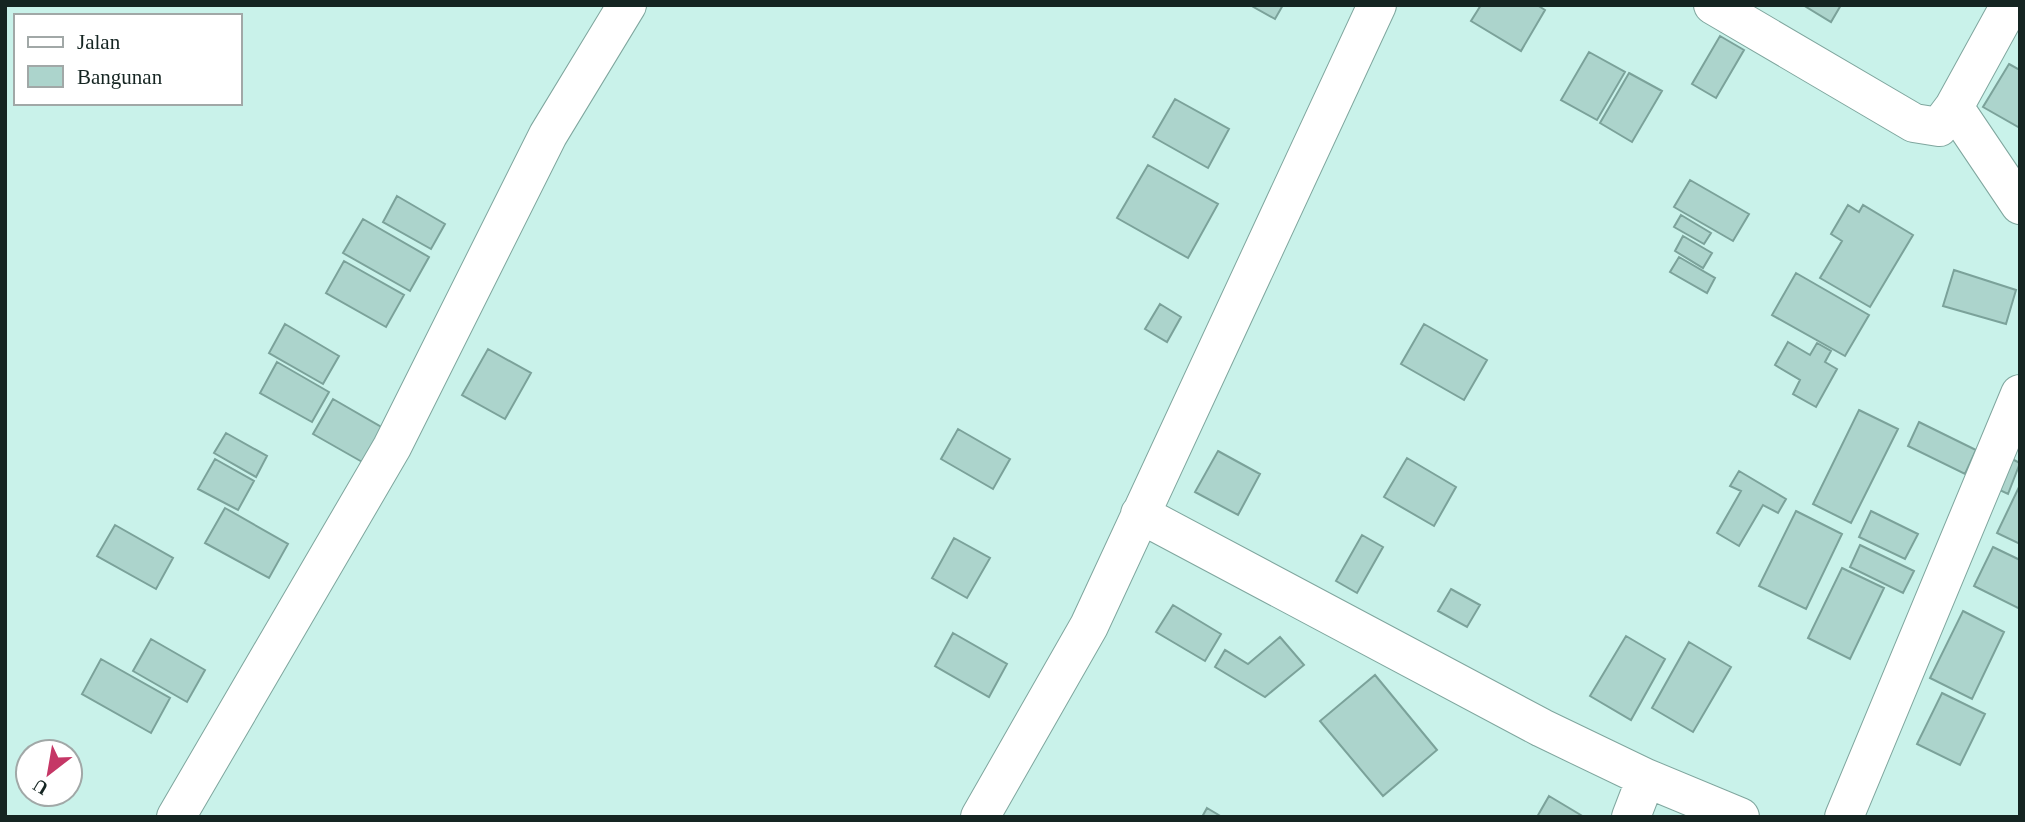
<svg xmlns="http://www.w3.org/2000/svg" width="2025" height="822" viewBox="0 0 2025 822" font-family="'Times New Roman',serif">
<rect width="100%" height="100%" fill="#c9f2ea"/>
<path fill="#acd4cc" stroke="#7ba29a" stroke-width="2" d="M 1250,5 L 1283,5 L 1275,19 Z
M 1481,5 L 1537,5 L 1545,10 L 1521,51 L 1471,21 Z
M 1803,5 L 1841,5 L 1831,22 Z
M 1720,36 L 1744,50 L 1716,98 L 1692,84 Z
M 1589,52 L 1625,72 L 1597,120 L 1561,100 Z
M 2009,64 L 2020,70 L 2020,128 L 1983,107 Z
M 1629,73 L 1662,91 L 1632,142 L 1600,123 Z
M 1175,99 L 1229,129 L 1208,168 L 1153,137 Z
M 1148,165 L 1218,204 L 1188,258 L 1117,218 Z
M 1690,180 L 1749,214 L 1733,241 L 1674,207 Z
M 397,196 L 445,224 L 431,249 L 383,222 Z
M 1848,205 L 1859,212 L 1863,205 L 1913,235 L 1870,307 L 1820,278 L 1842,241 L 1831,234 Z
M 1681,215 L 1711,233 L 1704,244 L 1674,227 Z
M 363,219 L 429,257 L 410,291 L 343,253 Z
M 1683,236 L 1712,253 L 1703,268 L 1675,251 Z
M 1679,257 L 1715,278 L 1707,293 L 1670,272 Z
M 344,261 L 404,295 L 386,327 L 326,293 Z
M 1954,270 L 2016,290 L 2006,324 L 1943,306 Z
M 1796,273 L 1869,315 L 1845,356 L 1772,315 Z
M 1160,304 L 1181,317 L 1167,342 L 1145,329 Z
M 285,324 L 339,356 L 323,384 L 269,353 Z
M 1424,324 L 1487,360 L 1464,400 L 1401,364 Z
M 1788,342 L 1810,355 L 1817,343 L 1831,351 L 1825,362 L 1837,369 L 1816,407 L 1793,394 L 1800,380 L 1775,365 Z
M 488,349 L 531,373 L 505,419 L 462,395 Z
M 277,362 L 329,392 L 312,422 L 260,393 Z
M 333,399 L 383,428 L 364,463 L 313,434 Z
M 1859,410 L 1898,429 L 1851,523 L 1813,504 Z
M 1919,422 L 1976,450 L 1965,474 L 1908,446 Z
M 958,429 L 1010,459 L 993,489 L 941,459 Z
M 226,433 L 267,456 L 256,477 L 214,453 Z
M 1218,451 L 1260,474 L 1238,515 L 1195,492 Z
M 2006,456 L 2020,463 L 2008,494 L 1991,486 Z
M 1407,458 L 1456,487 L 1434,526 L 1384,497 Z
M 215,459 L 254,481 L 238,510 L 198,489 Z
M 1739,471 L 1786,499 L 1778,513 L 1763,505 L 1739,546 L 1717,533 L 1741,491 L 1730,486 Z
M 2020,485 L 2020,544 L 1997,533 Z
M 225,508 L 288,544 L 269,578 L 205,543 Z
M 1796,511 L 1842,534 L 1806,609 L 1759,586 Z
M 1871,511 L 1918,534 L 1905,559 L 1859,537 Z
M 115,525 L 173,558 L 156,589 L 97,556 Z
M 1362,535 L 1383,547 L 1357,593 L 1336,581 Z
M 954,538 L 990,558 L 967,598 L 932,578 Z
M 1860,545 L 1914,571 L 1903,593 L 1850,567 Z
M 1993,547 L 2020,560 L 2020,609 L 1974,586 Z
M 1842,568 L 1884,588 L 1850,659 L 1808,638 Z
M 1451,589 L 1480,605 L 1467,627 L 1438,611 Z
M 1173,605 L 1221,634 L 1205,661 L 1156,632 Z
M 1963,611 L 2004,632 L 1972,699 L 1930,678 Z
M 953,633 L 1007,664 L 989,697 L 935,666 Z
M 1626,636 L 1665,659 L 1631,720 L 1590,696 Z
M 1280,637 L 1304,665 L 1265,697 L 1215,667 L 1225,650 L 1248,664 Z
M 151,639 L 205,670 L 187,702 L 133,671 Z
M 1689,642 L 1731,667 L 1693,732 L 1652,708 Z
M 101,659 L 170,698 L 151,733 L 82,694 Z
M 1375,675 L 1437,750 L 1383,796 L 1320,721 Z
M 1942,693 L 1985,714 L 1960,765 L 1917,744 Z
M 1549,796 L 1584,817 L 1537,817 Z
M 1207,808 L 1222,817 L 1202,817 Z"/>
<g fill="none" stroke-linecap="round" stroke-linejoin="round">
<g stroke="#7fa69e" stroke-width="40">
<path id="minor" d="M 1713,5 L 1914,123 L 1939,127 L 1954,107 L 2010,5
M 1954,107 L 2020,205
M 1140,514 L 1542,728 L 1646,778 L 1631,817
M 1646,778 L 1740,817
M 176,817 L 392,447 L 548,135 L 627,5
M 980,817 L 1089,626 L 1377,5
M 1844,817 L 2020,394"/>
</g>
<use href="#minor" stroke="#fff" stroke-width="38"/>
</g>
<rect width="2025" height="822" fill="none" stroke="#152522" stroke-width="14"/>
<rect x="14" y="14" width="228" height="91" fill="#ffffff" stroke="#a1a8a7" stroke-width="2"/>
<rect x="28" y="37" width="35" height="10" fill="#ffffff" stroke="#a1a8a7" stroke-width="2"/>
<text x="77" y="49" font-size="21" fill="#152522">Jalan</text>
<rect x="28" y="66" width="35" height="21" fill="#acd4cc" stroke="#a1a8a7" stroke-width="2"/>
<text x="77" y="84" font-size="21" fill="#152522">Bangunan</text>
<g transform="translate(49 773) rotate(211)"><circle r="33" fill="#ffffff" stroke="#a1a8a7" stroke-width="2"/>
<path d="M0-5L12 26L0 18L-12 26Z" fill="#c53766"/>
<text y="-10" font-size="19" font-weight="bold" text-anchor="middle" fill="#152522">U</text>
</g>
</svg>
